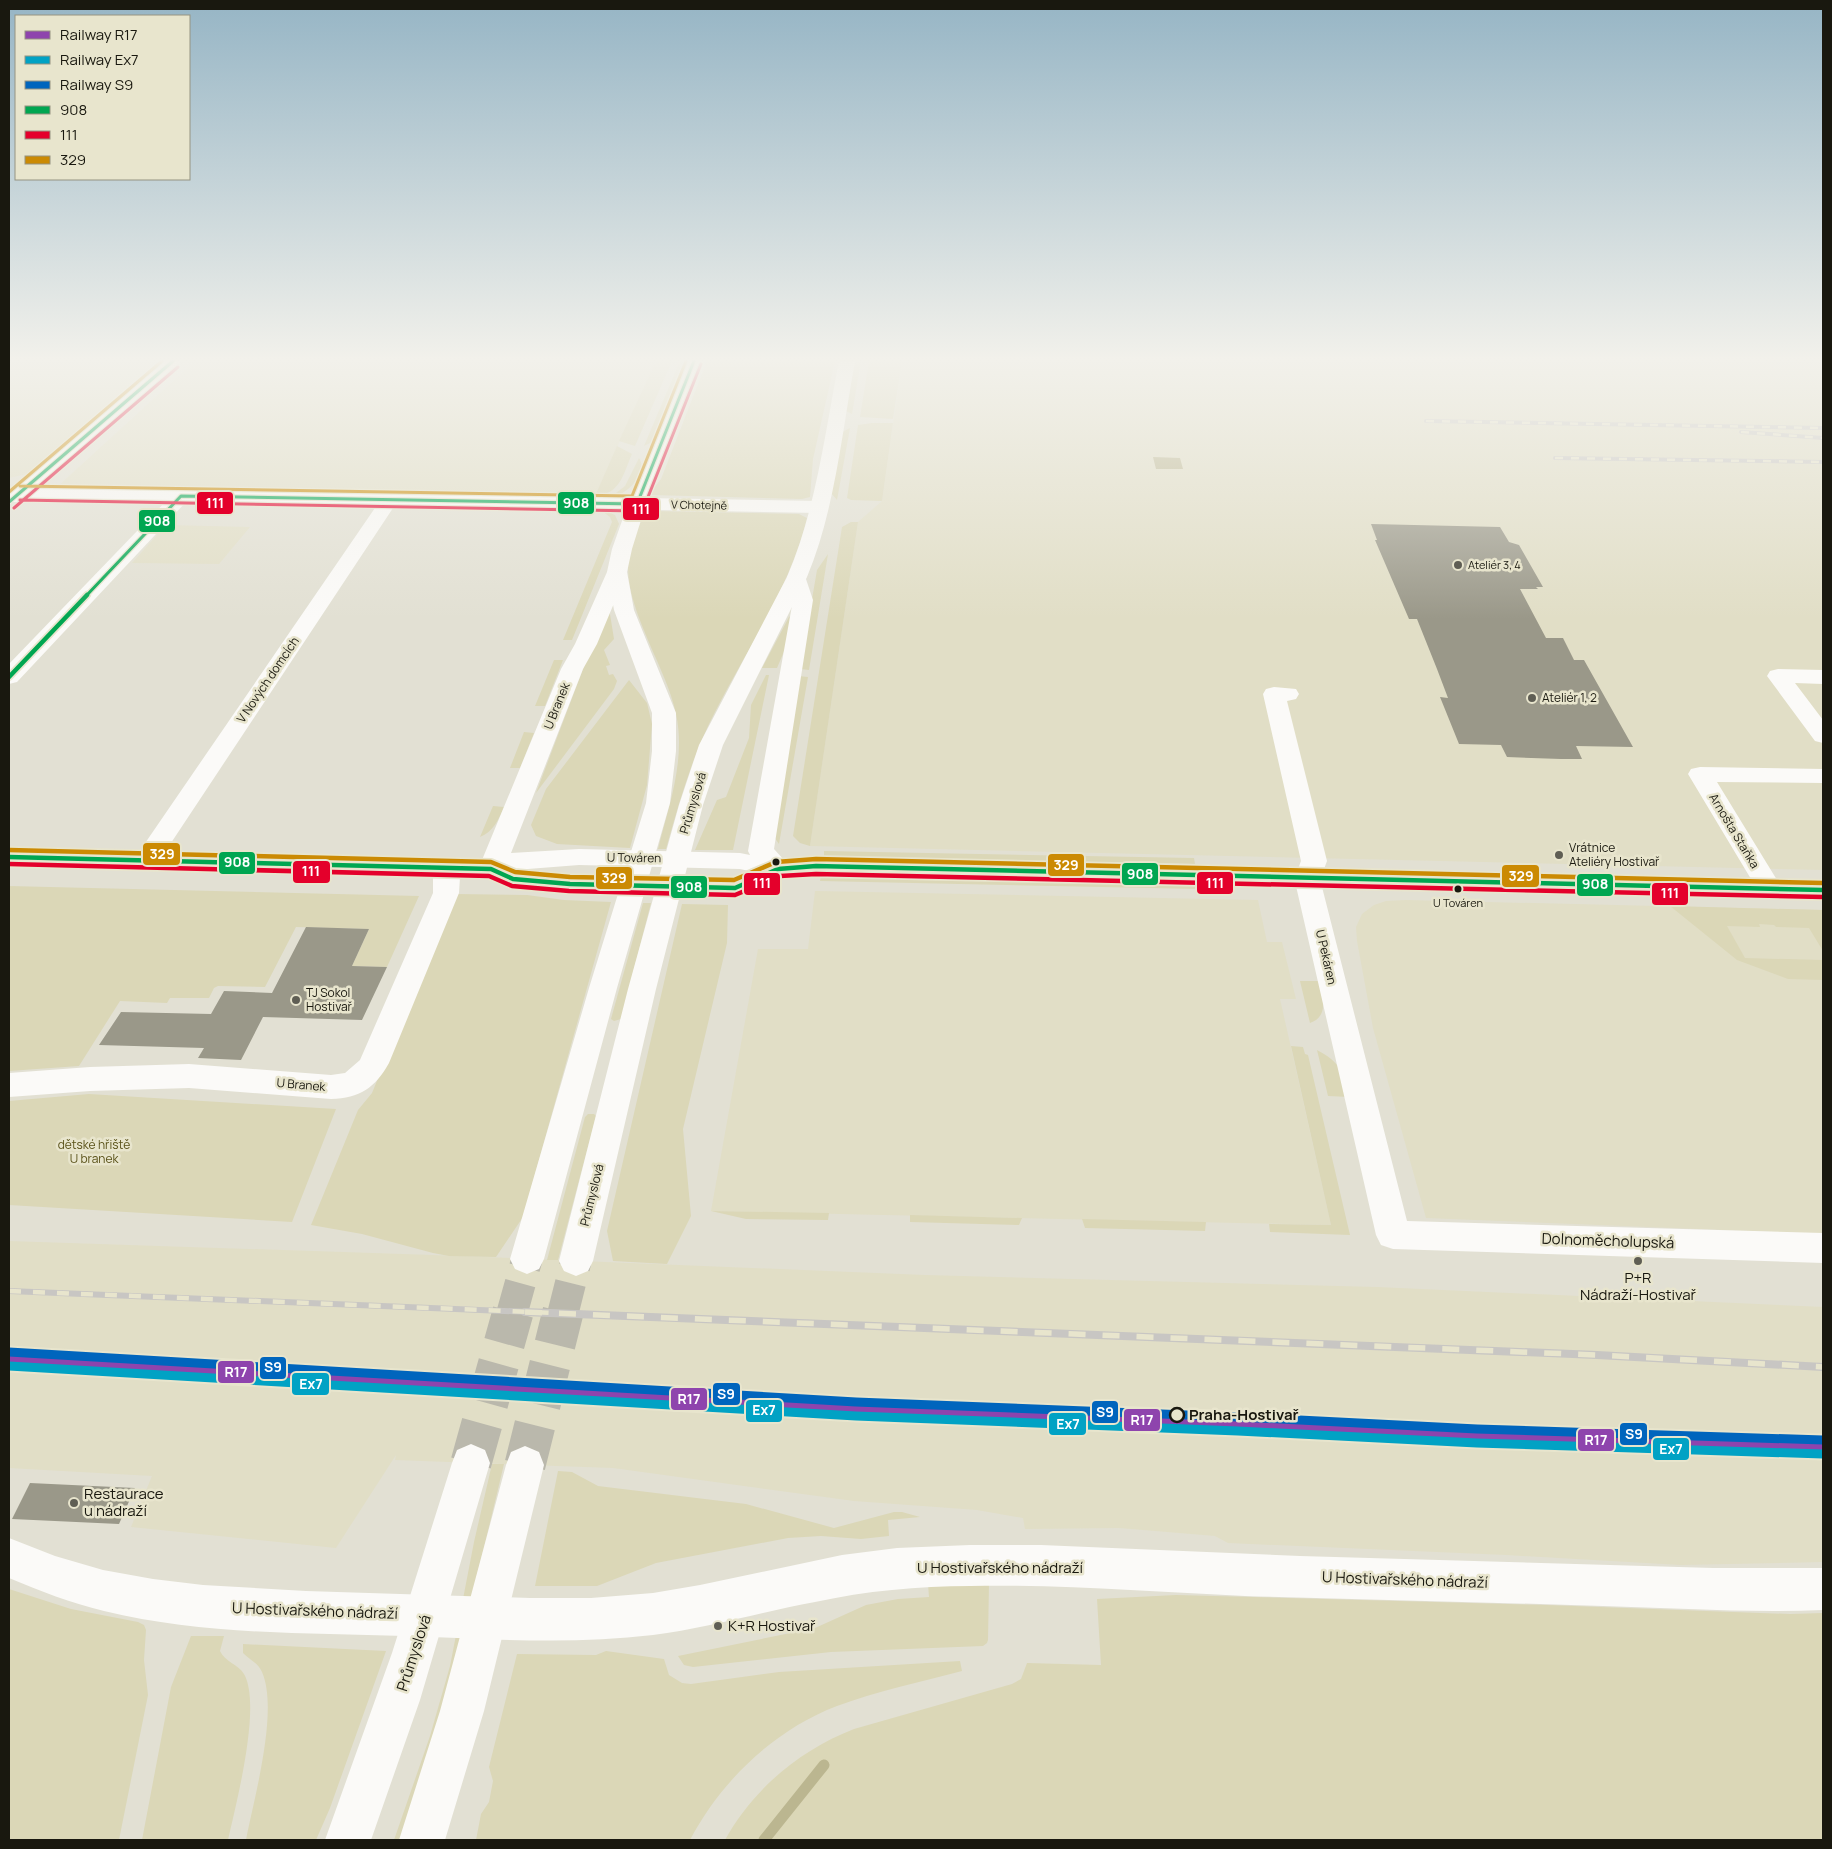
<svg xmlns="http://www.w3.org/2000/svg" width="1832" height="1849" viewBox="0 0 1832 1849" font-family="Manrope,sans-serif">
<rect width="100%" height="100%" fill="#e2e0d3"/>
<path fill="#e1dec6" d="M 9,361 L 160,361 L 36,468 L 27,474 L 9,478 Z
M 195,361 L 656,361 L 595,496 L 57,487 Z
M 902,361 L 1823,361 L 1823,870 L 810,846 L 858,522 L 882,501 Z
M 166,525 L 250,527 L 219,564 L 132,563 Z
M 815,891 L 1258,900 L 1267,942 L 1282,942 L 1296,999 L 1280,999 L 1331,1225 L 711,1211 L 758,949 L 808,949 Z
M 1406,900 L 1823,910 L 1823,1234 L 1426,1218 L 1373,1028 L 1357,941 L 1356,927 L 1362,914 L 1374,905 L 1386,901 Z
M 9,1241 L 462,1256 L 925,1275 L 1377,1287 L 1823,1307 L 1823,1562 L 1681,1565 L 1506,1555 L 1228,1543 L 1215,1536 L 1119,1528 L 1025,1529 L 1023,1518 L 977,1510 L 854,1501 L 613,1468 L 395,1460 L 396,1455 L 336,1548 L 131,1527 L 152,1476 L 9,1468 Z"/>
<path fill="#dbd7b7" d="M 656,361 L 672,361 L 635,446 L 619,441 Z
M 680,361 L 686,361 L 652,442 L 644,446 Z
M 707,361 L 835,361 L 813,459 L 810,497 L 802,499 L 651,495 L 650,493 L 661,479 Z
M 861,361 L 852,414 L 846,411 L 854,366 Z
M 869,361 L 902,361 L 893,419 L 860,417 Z
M 872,423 L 893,423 L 882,501 L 851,500 L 847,498 L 858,425 Z
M 850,428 L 837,500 L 831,493 L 842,432 Z
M 617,446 L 632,454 C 623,474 621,494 595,496 Z
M 639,458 C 648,471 631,490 618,495 L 616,493 L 625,486 Z
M 602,509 L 615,515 L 619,524 L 572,640 L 563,640 L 612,522 L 610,517 L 602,511 Z
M 653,511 L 799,514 L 807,518 C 789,592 742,656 709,724 C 690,764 678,806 666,849 L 658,849 C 669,805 686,759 676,714 C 667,668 621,603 629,558 C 631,544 638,529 643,515 Z
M 851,522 L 858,522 L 810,846 L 800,843 L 793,836 L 842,527 Z
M 828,554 L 809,670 L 800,669 L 817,570 Z
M 607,606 L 609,608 L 614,639 L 604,650 L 610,665 L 606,666 L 609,675 L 613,674 L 617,681 L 614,689 L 536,793 Z
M 793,615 L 796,623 L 777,668 L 762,668 L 789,617 Z
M 554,660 L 563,660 L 545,706 L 535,706 Z
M 766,675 L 769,675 L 733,850 L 695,850 L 717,800 L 726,797 L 749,738 L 751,705 Z
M 798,676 L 808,677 L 779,844 L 774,837 Z
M 629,680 L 647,703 L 652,724 L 647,785 L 630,848 L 557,844 L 536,836 L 531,825 L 546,789 Z
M 524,732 L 534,733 L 520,768 L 510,768 Z
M 493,806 L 504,807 C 499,819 493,832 480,837 Z
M 824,851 L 1194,858 L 1195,864 L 824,857 Z
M 821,875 L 1198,883 L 1199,889 L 820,881 Z
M 9,886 L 419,896 L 387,967 L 352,966 L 369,929 L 296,927 L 265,987 L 218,986 L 214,988 L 209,998 L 170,998 L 167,1003 L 120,1001 L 79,1066 L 9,1071 Z
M 454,894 L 527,895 L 564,900 L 611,902 L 523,1217 L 496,1257 L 449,1256 L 433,1253 L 362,1234 L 311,1225 L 358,1110 L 372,1093 Z
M 643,903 L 651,903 L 621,1019 L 614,1021 L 611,1019 Z
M 682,904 L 728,905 L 727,943 L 683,1129 L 691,1216 L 667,1264 L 613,1261 L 607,1231 Z
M 1670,906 L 1823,910 L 1823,951 L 1809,928 L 1776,927 L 1774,925 L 1759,924 L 1760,927 L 1727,926 L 1745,958 L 1823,960 L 1823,980 L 1788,979 L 1737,960 Z
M 1300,981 L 1319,981 C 1322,996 1330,1016 1310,1023 Z
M 1291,1046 L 1303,1047 L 1305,1054 L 1308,1055 L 1350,1235 L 1270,1232 L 1269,1224 L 1331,1225 Z
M 1317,1050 C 1342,1063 1341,1071 1349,1097 L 1328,1096 Z
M 89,1094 L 336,1109 L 292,1222 L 9,1205 L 9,1101 Z
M 588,1114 L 594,1114 L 596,1116 L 558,1260 L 547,1260 L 585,1117 Z
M 711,1211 L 829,1213 L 828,1220 L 746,1219 Z
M 910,1215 L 1022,1218 L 1019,1225 L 910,1222 Z
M 1082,1219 L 1206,1222 L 1205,1231 L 1085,1228 Z
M 492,1464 L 504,1464 C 474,1591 442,1717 401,1840 L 394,1840 L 430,1736 L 450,1666 L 474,1542 Z
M 558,1471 L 572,1472 L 598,1486 L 746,1504 L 834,1528 L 894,1512 L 902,1512 L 920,1517 L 888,1520 L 889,1536 L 861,1539 L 821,1536 L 788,1538 L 656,1563 L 597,1586 L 535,1586 Z
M 989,1583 L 988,1640 L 987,1643 L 983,1646 L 831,1652 L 693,1667 L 684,1665 L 678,1656 L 815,1628 L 866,1605 L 898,1599 L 929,1597 L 928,1584 Z
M 9,1589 L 71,1609 L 138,1622 L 144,1625 L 146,1630 L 144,1660 L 148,1695 L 119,1840 L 9,1840 Z
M 1176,1595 L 1547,1605 L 1790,1614 L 1823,1613 L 1823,1840 L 725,1840 C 753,1789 800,1750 854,1729 L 1012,1684 L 1021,1679 L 1027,1663 L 1101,1665 L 1097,1599 Z
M 191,1636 L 224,1636 L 220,1651 C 225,1662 238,1664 244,1674 C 262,1705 236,1804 228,1840 L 142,1840 L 171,1687 Z
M 243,1644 L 386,1651 L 330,1808 L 316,1840 L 246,1840 C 254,1798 279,1711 262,1672 C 258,1663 250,1660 243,1653 Z
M 606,1651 L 664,1659 L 669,1675 L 682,1683 L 691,1684 L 779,1672 L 960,1661 L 962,1671 C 921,1682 877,1691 837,1706 C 774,1730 721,1781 690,1840 L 476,1840 L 481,1814 L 489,1802 L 493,1781 L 489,1767 L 517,1654 L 596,1655 Z"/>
<path fill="#bbb690" d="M 1153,457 L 1180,458 L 1183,469 L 1156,469 Z"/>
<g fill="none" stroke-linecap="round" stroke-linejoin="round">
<path stroke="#bbb690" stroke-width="11" d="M 764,1840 L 824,1765"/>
</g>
<path fill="#9a9889" d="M 1371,524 L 1500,527 L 1509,542 L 1519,545 L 1543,587 L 1536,587 L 1538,589 L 1520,589 L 1546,638 L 1563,638 L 1574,660 L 1584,660 L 1633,747 L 1576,746 L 1582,759 L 1561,759 L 1507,757 L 1501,745 L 1459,744 L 1440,697 L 1448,698 L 1437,669 L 1417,619 L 1409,619 L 1375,540 L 1377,540 Z
M 306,927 L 369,929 L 352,966 L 387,967 L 362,1020 L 263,1017 L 241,1060 L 198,1058 L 204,1048 L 99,1045 L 121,1012 L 211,1014 L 224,991 L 272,993 Z
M 30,1483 L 135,1488 L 119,1524 L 12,1519 Z"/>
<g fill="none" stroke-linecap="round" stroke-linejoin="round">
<path stroke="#bab8ac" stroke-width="31" stroke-dasharray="31 16" stroke-linecap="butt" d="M 512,1313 L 527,1259
M 563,1313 L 576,1261"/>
<path stroke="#bab8ac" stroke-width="41" stroke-dasharray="41 21" stroke-linecap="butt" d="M 471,1463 L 513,1312
M 525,1465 L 563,1312"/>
<path fill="#fbfaf8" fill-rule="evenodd" d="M 164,361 L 181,361 L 36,488 L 819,501 L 826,503 L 828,507 L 826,511 L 819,513 L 395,505 L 165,852 L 482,860 L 561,669 L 575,644 L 607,572 L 610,568 L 617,566 L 624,568 L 627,572 L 597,644 L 583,669 L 511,853 L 579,849 L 740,853 L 750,855 L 748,851 L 793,600 L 787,577 L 790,573 L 797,571 L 804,573 L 813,600 L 774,849 L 784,860 L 816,857 L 1298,869 L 1301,861 L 1263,694 L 1266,689 L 1274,687 L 1296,689 L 1299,694 L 1296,699 L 1287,701 L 1327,861 L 1324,869 L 1751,879 L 1688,774 L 1691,769 L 1700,767 L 1823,769 L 1823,783 L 1717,782 L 1777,880 L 1823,881 L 1823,899 L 1322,887 L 1407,1221 L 1823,1233 L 1823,1263 L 1393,1249 L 1381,1245 L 1376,1235 L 1296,886 L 816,875 L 782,877 L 735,897 L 570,893 L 513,888 L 487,877 L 460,877 L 459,893 L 389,1063 C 375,1088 360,1098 331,1099 L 189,1088 L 90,1091 L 9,1097 L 9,1073 L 90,1067 L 189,1064 L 331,1075 L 345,1073 L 360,1060 L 433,893 L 433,876 L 9,865 L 9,849 L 139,852 L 377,505 L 186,502 L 17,682 L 9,684 L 9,664 L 166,501 L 23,499 L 20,502 L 9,502 L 9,488 L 14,488 ZM 579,865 L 740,869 L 749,871 L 732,879 L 570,875 L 515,870 Z
M 1778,669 L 1823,670 L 1823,684 L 1795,683 L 1823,720 L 1823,743 L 1815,741 L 1767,676 L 1770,671 Z
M 9,1538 L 55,1556 L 103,1570 L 153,1579 L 203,1585 L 306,1591 L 530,1598 L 591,1598 L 653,1593 L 700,1585 L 842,1555 L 897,1548 L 970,1545 L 1041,1545 L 1300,1556 L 1713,1568 L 1823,1568 L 1823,1610 C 1750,1613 1676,1608 1603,1606 C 1484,1602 1364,1600 1245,1596 C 1153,1592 1062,1584 970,1586 C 918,1586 866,1591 815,1602 C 761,1612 708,1628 653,1635 C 571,1645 488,1639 405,1636 C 305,1633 203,1635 104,1611 C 71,1603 40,1591 9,1578 Z"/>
<path fill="#fbfaf8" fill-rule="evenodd" d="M 686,361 L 702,361 L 646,504 L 632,549 L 627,572 L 634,610 L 676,713 L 676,751 L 670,803 L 617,988 L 544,1259 L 539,1269 L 527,1274 L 515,1269 L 510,1259 L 589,988 L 646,803 L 652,751 L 652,713 L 614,610 L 607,572 L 612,549 L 628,504 Z
M 839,361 L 855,361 C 842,432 835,510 807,577 L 723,745 L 703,805 L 656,989 L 593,1261 L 588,1271 L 576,1276 L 564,1271 L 559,1261 L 628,989 L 679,805 L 699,745 L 787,577 C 816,510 825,432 839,361 Z
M 471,1444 L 485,1450 L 490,1463 L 420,1700 L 371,1840 L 325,1840 L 392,1653 L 452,1463 L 457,1450 Z
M 525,1446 L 539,1452 L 544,1465 L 484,1711 L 445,1840 L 399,1840 L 440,1711 L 506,1465 L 511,1452 Z"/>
<g stroke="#c8c6c3" stroke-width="4">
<path id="rail-far2" d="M 1426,421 L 1823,428
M 1741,432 L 1823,438
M 1555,458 L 1823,462"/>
</g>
<g stroke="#c8c6c3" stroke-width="6">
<path id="rail-far1" d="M 9,1291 L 556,1313"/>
</g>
<g stroke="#c8c6c3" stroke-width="8">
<path id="rail" d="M 525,1312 L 1597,1355 L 1823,1367"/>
</g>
<use href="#rail-far2" stroke="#e8e5cd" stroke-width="2.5" stroke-dasharray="8" stroke-linecap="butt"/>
<use href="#rail-far1" stroke="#e8e5cd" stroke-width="4.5" stroke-dasharray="12" stroke-linecap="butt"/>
<use href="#rail" stroke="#e8e5cd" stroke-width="5.5" stroke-dasharray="17" stroke-linecap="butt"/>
<g stroke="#e8e5cd" stroke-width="5.5">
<path id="bus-1-far1" d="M 9,502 L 173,361
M 86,596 L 181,496 L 637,504 L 694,361"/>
</g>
<g stroke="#e8e5cd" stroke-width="8">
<path id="bus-1" d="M 9,677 L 87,595
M 9,857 L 491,869 L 513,879 L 570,884 L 735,888 L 778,869 L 816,866 L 1823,890"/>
</g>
<g stroke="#e8e5cd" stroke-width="5.5">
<path id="bus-2-far1" d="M 20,500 L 638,511 L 644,507 L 701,364
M 14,508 L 178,367"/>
</g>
<g stroke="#e8e5cd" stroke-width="8">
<path id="bus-2" d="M 9,864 L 489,876 L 512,886 L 569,891 L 735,895 L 780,876 L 816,874 L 1823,897"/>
</g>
<g stroke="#e8e5cd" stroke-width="5.5">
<path id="bus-3-far1" d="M 20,486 L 632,496 L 686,361
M 9,492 L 162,361"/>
</g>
<g stroke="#e8e5cd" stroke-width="8">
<path id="bus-3" d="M 9,850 L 491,862 L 515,872 L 570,877 L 734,880 L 776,862 L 816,859 L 1823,883"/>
</g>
<use href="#bus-1-far1" stroke="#00a651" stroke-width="3"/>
<use href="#bus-1" stroke="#00a651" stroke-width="4.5"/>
<use href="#bus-2-far1" stroke="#e4002b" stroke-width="3"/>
<use href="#bus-2" stroke="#e4002b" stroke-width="4.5"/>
<use href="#bus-3-far1" stroke="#cb8a03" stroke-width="3"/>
<use href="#bus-3" stroke="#cb8a03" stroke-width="4.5"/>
<g stroke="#e8e5cd" stroke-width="13">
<path id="rail-1" d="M 9,1359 L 856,1409 L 1238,1424 L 1477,1436 L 1823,1447"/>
</g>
<g stroke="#e8e5cd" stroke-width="13">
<path id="rail-2" d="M 9,1366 L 856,1416 L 1238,1431 L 1477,1443 L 1823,1454"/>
</g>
<g stroke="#e8e5cd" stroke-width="13">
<path id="rail-3" d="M 9,1352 L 856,1402 L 1238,1417 L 1477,1429 L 1823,1440"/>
</g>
<use href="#rail-1" stroke="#8e44ad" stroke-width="9"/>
<use href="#rail-2" stroke="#01a2c4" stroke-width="9"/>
<use href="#rail-3" stroke="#0065bd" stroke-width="9"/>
</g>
<linearGradient id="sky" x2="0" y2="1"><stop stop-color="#96b5c5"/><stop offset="0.58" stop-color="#f2f1eb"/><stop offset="1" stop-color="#f2f1eb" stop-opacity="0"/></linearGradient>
<rect width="1832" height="619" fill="url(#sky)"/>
<g fill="#5f5e54" stroke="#e8e5cd" stroke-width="2">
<circle cx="1458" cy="565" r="5"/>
<circle cx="1532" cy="698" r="5"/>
<circle cx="1559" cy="855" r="5"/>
<circle cx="296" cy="1000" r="5"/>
<circle cx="1638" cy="1261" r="5"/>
<circle cx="74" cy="1503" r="5"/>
<circle cx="718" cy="1626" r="5"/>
</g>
<g fill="#19180f" stroke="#e8e5cd" stroke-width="2">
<circle cx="776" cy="862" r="4.5"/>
<circle cx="1458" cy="889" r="4.5"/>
</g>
<circle fill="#e8e5cd" stroke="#19180f" stroke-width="2.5" cx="1177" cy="1415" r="7"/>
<g text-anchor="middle" stroke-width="5" stroke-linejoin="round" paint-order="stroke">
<g font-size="11" fill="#19180f" stroke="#e8e5cd">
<text transform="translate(699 505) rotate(1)" y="4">V Chotejně</text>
</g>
<g font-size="11" fill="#19180f" stroke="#e8e5cd" text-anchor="start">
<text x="1468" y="569">Ateliér 3, 4</text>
</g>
<g font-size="11" fill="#19180f" stroke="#e8e5cd">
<text x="1458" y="907">U Továren</text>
</g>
<g font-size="12" fill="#19180f" stroke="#e8e5cd">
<text transform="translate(268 680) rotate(-56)" y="4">V Nových domcích</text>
<text transform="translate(557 706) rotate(-68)" y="4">U Branek</text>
<text transform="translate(693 803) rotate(-73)" y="4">Průmyslová</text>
<text transform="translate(1734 831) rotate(59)" y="4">Arnošta Staňka</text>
<text transform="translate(634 858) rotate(1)" y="4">U Továren</text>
<text transform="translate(1326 957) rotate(77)" y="4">U Pekáren</text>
<text transform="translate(301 1085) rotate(5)" y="4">U Branek</text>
<text transform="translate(592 1195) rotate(-76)" y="4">Průmyslová</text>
</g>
<g font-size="12" fill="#19180f" stroke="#e8e5cd" text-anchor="start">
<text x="1542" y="702">Ateliér 1, 2</text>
<text x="1569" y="852">Vrátnice<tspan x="1569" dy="14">Ateliéry Hostivař</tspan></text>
<text x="306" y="997">TJ Sokol<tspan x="306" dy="14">Hostivař</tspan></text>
</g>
<g font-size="12" fill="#5a5219" stroke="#e8e5cd">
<text x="94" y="1149">dětské hřiště<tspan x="94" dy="14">U branek</tspan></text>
</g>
<g font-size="15" fill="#19180f" stroke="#e8e5cd">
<text transform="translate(1608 1241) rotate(2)" y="5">Dolnoměcholupská</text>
<text x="1000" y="1573">U Hostivařského nádraží</text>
<text transform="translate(1405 1580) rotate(2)" y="5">U Hostivařského nádraží</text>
<text transform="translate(315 1611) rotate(2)" y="5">U Hostivařského nádraží</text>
<text transform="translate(414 1653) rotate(-72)" y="5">Průmyslová</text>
</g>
<g font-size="15" fill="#19180f" stroke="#e8e5cd" text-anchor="start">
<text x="1638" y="1283" text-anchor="middle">P+R<tspan x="1638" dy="17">Nádraží-Hostivař</tspan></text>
<text x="84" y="1499">Restaurace<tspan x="84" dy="17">u nádraží</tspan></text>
<text x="728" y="1631">K+R Hostivař</text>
</g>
<g font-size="15" font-weight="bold" fill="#19180f" stroke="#e8e5cd" text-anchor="start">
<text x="1189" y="1420">Praha-Hostivař</text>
</g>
</g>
<g stroke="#e8e5cd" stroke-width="2">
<rect x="557" y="491" width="38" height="24" rx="5" fill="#00a651"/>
<rect x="196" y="491" width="38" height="24" rx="5" fill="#e4002b"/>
<rect x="622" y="497" width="38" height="24" rx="5" fill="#e4002b"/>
<rect x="138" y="509" width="38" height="24" rx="5" fill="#00a651"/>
<rect x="142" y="842" width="39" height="24" rx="5" fill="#cb8a03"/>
<rect x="218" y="851" width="38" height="24" rx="5" fill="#00a651"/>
<rect x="1047" y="853" width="38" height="24" rx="5" fill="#cb8a03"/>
<rect x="292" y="860" width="39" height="24" rx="5" fill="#e4002b"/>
<rect x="1121" y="862" width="38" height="24" rx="5" fill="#00a651"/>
<rect x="1501" y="864" width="39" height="24" rx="5" fill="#cb8a03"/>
<rect x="595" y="866" width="38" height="24" rx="5" fill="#cb8a03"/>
<rect x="1196" y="871" width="38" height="24" rx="5" fill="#e4002b"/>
<rect x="743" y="872" width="38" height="24" rx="5" fill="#e4002b"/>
<rect x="1576" y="873" width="38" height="24" rx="5" fill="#00a651"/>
<rect x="670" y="875" width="38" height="24" rx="5" fill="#00a651"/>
<rect x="1651" y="882" width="38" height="24" rx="5" fill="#e4002b"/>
<rect x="259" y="1356" width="28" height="24" rx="5" fill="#0065bd"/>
<rect x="217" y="1360" width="38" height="24" rx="5" fill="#8e44ad"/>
<rect x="291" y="1372" width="39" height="24" rx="5" fill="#01a2c4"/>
<rect x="712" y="1382" width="29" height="24" rx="5" fill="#0065bd"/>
<rect x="670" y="1387" width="38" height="24" rx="5" fill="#8e44ad"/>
<rect x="745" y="1399" width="38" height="24" rx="5" fill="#01a2c4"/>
<rect x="1091" y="1400" width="28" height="24" rx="5" fill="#0065bd"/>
<rect x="1123" y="1408" width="38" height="24" rx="5" fill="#8e44ad"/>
<rect x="1048" y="1412" width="39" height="24" rx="5" fill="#01a2c4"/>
<rect x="1619" y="1422" width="29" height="24" rx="5" fill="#0065bd"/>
<rect x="1577" y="1428" width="38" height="24" rx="5" fill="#8e44ad"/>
<rect x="1652" y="1437" width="38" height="24" rx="5" fill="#01a2c4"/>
</g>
<g font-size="14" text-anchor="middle" font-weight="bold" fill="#fff">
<text x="576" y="508">908</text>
<text x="215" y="508">111</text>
<text x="641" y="514">111</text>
<text x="157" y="526">908</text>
<text x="162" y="859">329</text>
<text x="237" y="867">908</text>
<text x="1066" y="870">329</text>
<text x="311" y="876">111</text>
<text x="1140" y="879">908</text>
<text x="1521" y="881">329</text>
<text x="614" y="883">329</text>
<text x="1215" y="888">111</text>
<text x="762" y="888">111</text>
<text x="1595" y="889">908</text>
<text x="689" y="892">908</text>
<text x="1670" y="898">111</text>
<text x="273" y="1372">S9</text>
<text x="236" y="1377">R17</text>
<text x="311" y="1389">Ex7</text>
<text x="726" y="1399">S9</text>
<text x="689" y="1404">R17</text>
<text x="764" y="1415">Ex7</text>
<text x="1105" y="1417">S9</text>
<text x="1142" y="1425">R17</text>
<text x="1068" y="1429">Ex7</text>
<text x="1634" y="1439">S9</text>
<text x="1596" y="1445">R17</text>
<text x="1671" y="1454">Ex7</text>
</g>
<rect width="1832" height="1849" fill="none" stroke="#19180f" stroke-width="20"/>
<rect x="15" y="15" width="175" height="165" fill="#e8e5cd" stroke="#959381"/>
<rect x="25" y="31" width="25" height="8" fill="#8e44ad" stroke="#959381"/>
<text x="60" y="40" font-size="15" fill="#19180f">Railway R17</text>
<rect x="25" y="56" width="25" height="8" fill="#01a2c4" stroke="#959381"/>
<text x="60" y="65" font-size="15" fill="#19180f">Railway Ex7</text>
<rect x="25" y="81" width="25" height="8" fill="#0065bd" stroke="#959381"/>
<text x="60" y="90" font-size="15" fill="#19180f">Railway S9</text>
<rect x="25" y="106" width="25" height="8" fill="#00a651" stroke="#959381"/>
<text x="60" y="115" font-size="15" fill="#19180f">908</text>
<rect x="25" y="131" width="25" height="8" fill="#e4002b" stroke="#959381"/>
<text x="60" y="140" font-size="15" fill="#19180f">111</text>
<rect x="25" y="156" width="25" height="8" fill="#cb8a03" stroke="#959381"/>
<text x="60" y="165" font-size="15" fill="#19180f">329</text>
</svg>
